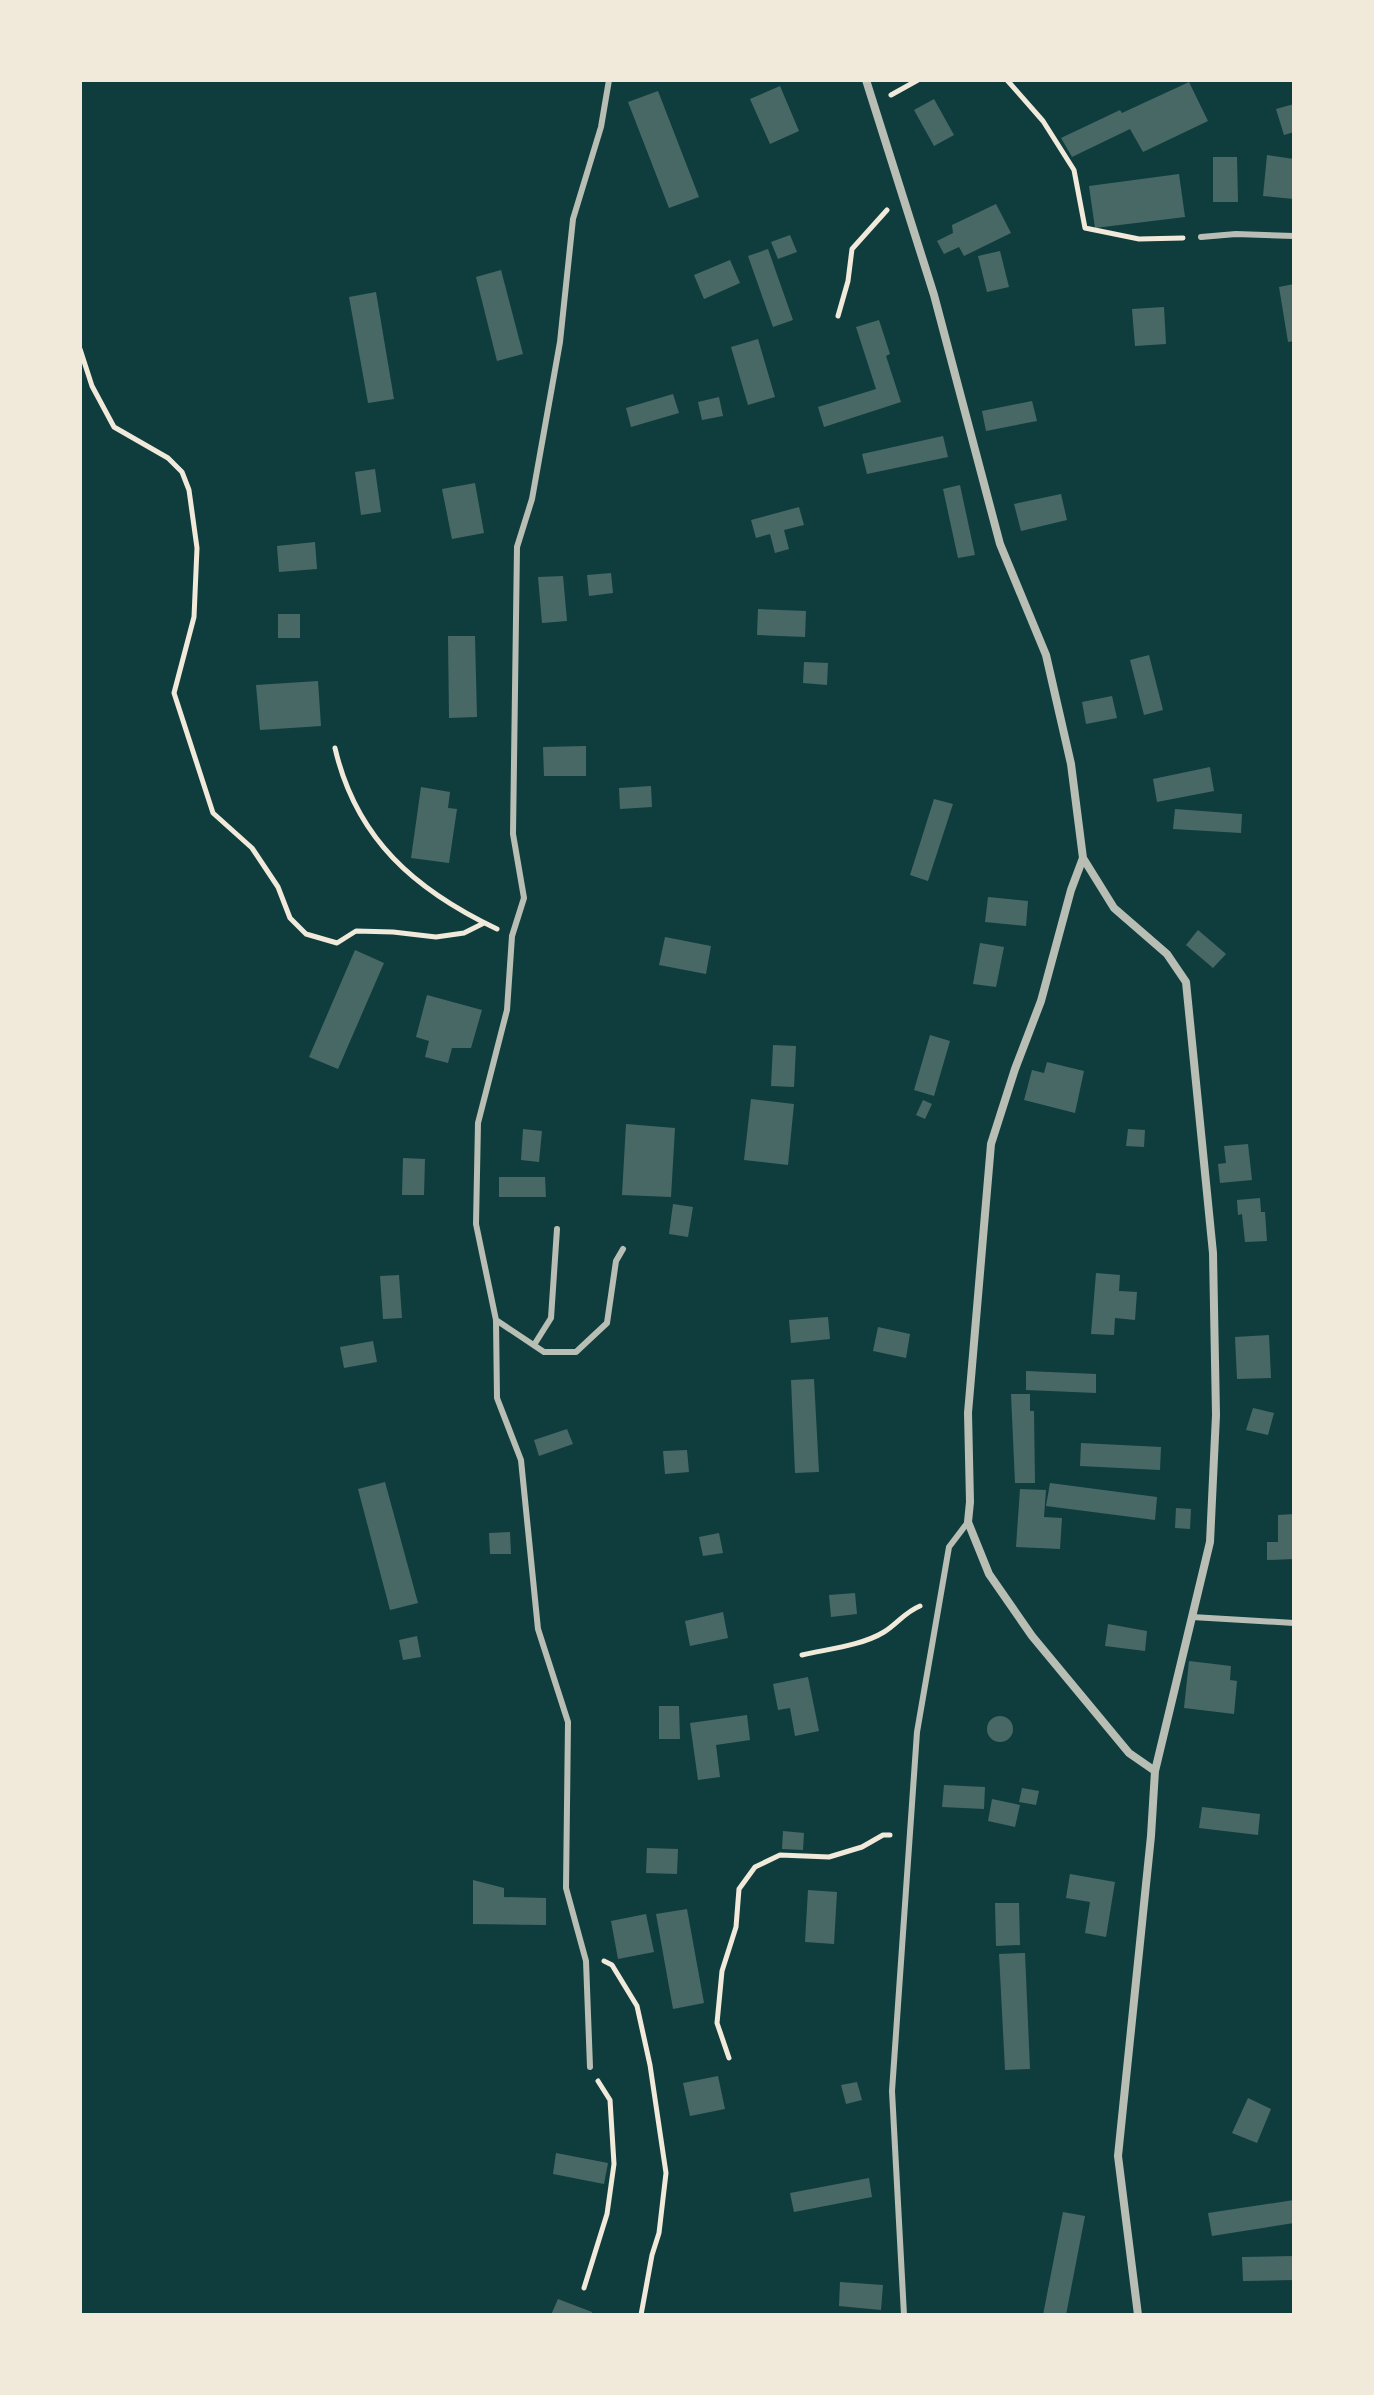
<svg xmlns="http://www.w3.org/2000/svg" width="1374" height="2395" viewBox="0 0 1374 2395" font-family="'Fira Sans',sans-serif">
<rect width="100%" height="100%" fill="#0f3d3e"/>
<path fill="#486865" d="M 1189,82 L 1208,121 L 1143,152 L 1130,129 L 1072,157 L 1061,138 L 1120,110 L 1122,113 Z
M 780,86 L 799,131 L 770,144 L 750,99 Z
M 658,91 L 699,197 L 669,208 L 628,102 Z
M 934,99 L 954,135 L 934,146 L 914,110 Z
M 1294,104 L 1294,132 L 1284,135 L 1276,109 Z
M 1267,155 L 1294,159 L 1294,199 L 1263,196 Z
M 1213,157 L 1237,157 L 1238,202 L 1213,202 Z
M 1179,174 L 1185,217 L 1095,228 L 1089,186 Z
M 996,204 L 1011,233 L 964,256 L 959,247 L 944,254 L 937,241 L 953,233 L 952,225 Z
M 790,235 L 797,252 L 778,259 L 771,242 Z
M 768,249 L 793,320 L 773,327 L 748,256 Z
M 1000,251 L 1009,287 L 987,292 L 978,256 Z
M 730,260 L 740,283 L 704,299 L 694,275 Z
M 501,270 L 523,354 L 497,361 L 476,277 Z
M 1294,284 L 1294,341 L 1288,342 L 1279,287 Z
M 376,292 L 394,399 L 368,403 L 349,297 Z
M 1164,307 L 1166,344 L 1135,346 L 1132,309 Z
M 879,320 L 890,354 L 886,356 L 901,402 L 824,427 L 818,407 L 876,389 L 856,327 Z
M 758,339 L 775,397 L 748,405 L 731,347 Z
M 673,394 L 679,413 L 631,427 L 626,408 Z
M 719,397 L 723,416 L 702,420 L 698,402 Z
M 1032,401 L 1037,421 L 986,431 L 982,411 Z
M 943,436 L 948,457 L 867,474 L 862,454 Z
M 375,469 L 381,512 L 361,515 L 355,472 Z
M 475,483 L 484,533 L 452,539 L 442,489 Z
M 960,485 L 975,555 L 958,558 L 943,489 Z
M 1061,494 L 1067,520 L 1021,531 L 1014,504 Z
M 799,507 L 804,525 L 784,530 L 789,549 L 775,553 L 770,534 L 756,538 L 751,520 Z
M 315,542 L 317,569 L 279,572 L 277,546 Z
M 611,573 L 613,593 L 589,596 L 587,575 Z
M 563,576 L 567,621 L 542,623 L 538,577 Z
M 758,609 L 806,611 L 805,637 L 757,635 Z
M 278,614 L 300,614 L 300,638 L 278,638 Z
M 448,636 L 475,636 L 477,717 L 449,718 Z
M 1149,655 L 1163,710 L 1144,715 L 1130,660 Z
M 804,662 L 828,663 L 827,685 L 803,683 Z
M 318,681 L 321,726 L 260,730 L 256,685 Z
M 1112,696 L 1117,718 L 1086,724 L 1082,702 Z
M 586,746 L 586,776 L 544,776 L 543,747 Z
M 1210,767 L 1214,791 L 1157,802 L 1153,779 Z
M 651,786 L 652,807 L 620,809 L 619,788 Z
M 421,787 L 450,792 L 448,808 L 457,809 L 449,863 L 411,858 Z
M 934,799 L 953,804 L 928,881 L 910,875 Z
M 1175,809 L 1242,814 L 1241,833 L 1173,829 Z
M 988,897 L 1028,901 L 1026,926 L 985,922 Z
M 1198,930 L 1226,954 L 1213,968 L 1186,945 Z
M 665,937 L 711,946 L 706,974 L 659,965 Z
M 980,943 L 1004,947 L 996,987 L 973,984 Z
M 355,950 L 384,963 L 338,1069 L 309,1057 Z
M 427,995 L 482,1010 L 471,1048 L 452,1048 L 448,1063 L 425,1057 L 429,1041 L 416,1037 Z
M 930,1035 L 950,1041 L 934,1096 L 914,1090 Z
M 773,1045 L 796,1046 L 794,1087 L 771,1086 Z
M 1047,1062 L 1084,1071 L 1075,1113 L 1024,1100 L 1032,1070 L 1044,1073 Z
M 751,1099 L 794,1104 L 788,1165 L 744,1160 Z
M 923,1100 L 932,1104 L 925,1119 L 916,1115 Z
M 626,1124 L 675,1128 L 671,1197 L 622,1195 Z
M 523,1129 L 542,1131 L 539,1162 L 521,1160 Z
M 1128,1129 L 1145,1130 L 1144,1147 L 1126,1146 Z
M 1248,1144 L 1252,1180 L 1220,1183 L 1218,1164 L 1226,1163 L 1224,1146 Z
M 403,1158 L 425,1159 L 424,1195 L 402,1195 Z
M 499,1177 L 545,1177 L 546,1197 L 499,1197 Z
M 1260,1198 L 1261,1212 L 1265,1212 L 1267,1241 L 1245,1242 L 1242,1214 L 1238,1215 L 1237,1200 Z
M 673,1204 L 693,1207 L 688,1237 L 669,1234 Z
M 1096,1273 L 1120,1275 L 1119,1291 L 1137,1292 L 1135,1320 L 1115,1318 L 1114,1335 L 1091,1334 Z
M 399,1275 L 402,1318 L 383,1319 L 380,1276 Z
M 828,1317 L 830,1339 L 791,1343 L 789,1320 Z
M 878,1327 L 910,1334 L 906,1358 L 873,1351 Z
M 1269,1335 L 1271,1378 L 1237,1379 L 1235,1337 Z
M 373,1341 L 377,1362 L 344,1368 L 340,1347 Z
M 1026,1371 L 1096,1374 L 1096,1393 L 1026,1390 Z
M 814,1379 L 819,1472 L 795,1473 L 791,1380 Z
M 1011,1394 L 1030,1394 L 1030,1411 L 1034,1411 L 1035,1483 L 1015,1483 Z
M 1253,1408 L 1274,1413 L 1268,1435 L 1246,1430 Z
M 567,1429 L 573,1444 L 539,1456 L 534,1440 Z
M 1081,1443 L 1161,1447 L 1160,1470 L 1080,1466 Z
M 687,1450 L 689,1472 L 665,1474 L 663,1451 Z
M 385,1482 L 418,1603 L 390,1610 L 358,1489 Z
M 1050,1483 L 1157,1497 L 1155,1520 L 1046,1506 Z
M 1020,1489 L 1046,1490 L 1044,1517 L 1062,1518 L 1060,1549 L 1016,1547 Z
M 1176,1508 L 1191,1509 L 1190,1529 L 1175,1528 Z
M 1294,1514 L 1294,1559 L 1267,1560 L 1267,1542 L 1278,1542 L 1278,1515 Z
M 510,1532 L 511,1554 L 490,1554 L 489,1533 Z
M 719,1533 L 723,1553 L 703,1556 L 699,1537 Z
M 855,1593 L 857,1614 L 831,1617 L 829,1595 Z
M 723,1612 L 728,1638 L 690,1646 L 685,1621 Z
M 1108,1624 L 1147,1631 L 1145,1651 L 1105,1646 Z
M 417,1636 L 421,1657 L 403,1660 L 399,1640 Z
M 1189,1661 L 1231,1666 L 1230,1680 L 1237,1681 L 1234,1714 L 1184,1708 Z
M 808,1677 L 819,1731 L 795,1736 L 790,1708 L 778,1710 L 773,1684 Z
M 659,1706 L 679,1706 L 680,1739 L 659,1739 Z
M 747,1715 L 750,1740 L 716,1745 L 720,1777 L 698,1780 L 690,1723 Z
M987 1729a13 13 0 1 1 26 0a13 13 0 1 1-26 0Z
M 944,1785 L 985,1787 L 984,1809 L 942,1807 Z
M 1022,1788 L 1039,1791 L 1036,1805 L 1019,1802 Z
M 992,1799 L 1020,1805 L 1015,1827 L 988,1821 Z
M 1202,1807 L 1260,1814 L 1258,1835 L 1199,1828 Z
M 783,1831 L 804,1833 L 803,1850 L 782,1849 Z
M 647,1848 L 678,1849 L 677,1874 L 646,1873 Z
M 1070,1874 L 1115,1882 L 1106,1937 L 1085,1933 L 1090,1902 L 1066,1898 Z
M 473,1880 L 504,1888 L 504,1897 L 546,1898 L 546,1925 L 473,1924 Z
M 808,1890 L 837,1892 L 834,1944 L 805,1942 Z
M 995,1903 L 1019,1903 L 1020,1945 L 996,1946 Z
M 687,1909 L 704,2003 L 673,2009 L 656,1914 Z
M 646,1914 L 654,1952 L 618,1959 L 611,1921 Z
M 1025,1953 L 1030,2069 L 1005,2070 L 999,1954 Z
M 718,2076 L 725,2109 L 690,2116 L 683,2083 Z
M 857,2082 L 862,2100 L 846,2104 L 841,2085 Z
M 1248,2098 L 1271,2109 L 1257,2143 L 1232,2133 Z
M 556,2153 L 608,2163 L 604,2184 L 553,2174 Z
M 869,2178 L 872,2197 L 794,2212 L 790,2193 Z
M 1294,2200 L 1294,2223 L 1212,2236 L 1208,2213 Z
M 1063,2212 L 1085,2216 L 1066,2315 L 1043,2315 Z
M 1294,2256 L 1294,2280 L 1243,2281 L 1242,2257 Z
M 840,2282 L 883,2285 L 881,2310 L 839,2306 Z
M 558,2299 L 592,2312 L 591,2315 L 551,2315 Z"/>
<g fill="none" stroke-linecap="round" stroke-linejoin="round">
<path stroke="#f1e9da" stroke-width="5" d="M 1007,80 L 1043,121 L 1074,170 L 1085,228 L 1139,239 L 1183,238
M 891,95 L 918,80
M 838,316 L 848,281 L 852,249 L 887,210
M 80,349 L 92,386 L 114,427 L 168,458 L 182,472 L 189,490 L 197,548 L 194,617 L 174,693 L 213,813 L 252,848 L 278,887 L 290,918 L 306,934 L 337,943 L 356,931 L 393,932 L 436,937 L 464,933 L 484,923
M 335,748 C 356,839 415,890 497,929
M 802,1655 C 827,1649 861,1646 884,1632 C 897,1624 905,1612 920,1606
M 604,1961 L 612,1965 L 637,2006 L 650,2065 L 666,2173 L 659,2233 L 652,2255 L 641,2315
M 729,2058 L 717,2023 L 722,1971 L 736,1927 L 739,1889 L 755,1867 L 780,1855 L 829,1857 L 862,1847 L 883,1835 L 890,1835
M 584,2288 L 607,2214 L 614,2164 L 610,2100 L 598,2081"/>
<path stroke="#b8beb3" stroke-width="6" d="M 1201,237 L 1236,234 L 1294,236
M 496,1320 L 544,1352 L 576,1352 L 607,1323 L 616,1261 L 623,1249
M 534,1345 L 551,1318 L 557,1229
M 1192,1617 L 1294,1623
M 590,2067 L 586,1961 L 566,1888 L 568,1722 L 538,1629 L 521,1460 L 497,1398 L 496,1320 L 476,1224 L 478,1123 L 507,1010 L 512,936 L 524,898 L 513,834 L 517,547 L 532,499 L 560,342 L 573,219 L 601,127 L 609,80
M 904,2315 L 892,2091 L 917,1732 L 949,1547 L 968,1522"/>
<path stroke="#b8beb3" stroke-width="8" d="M 866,80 L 934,295 L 1000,544 L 1046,655 L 1071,764 L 1083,858 L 1114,908 L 1167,954 L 1186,982 L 1213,1253 L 1216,1415 L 1210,1542 L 1155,1771 L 1151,1836 L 1118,2156 L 1138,2315
M 1083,858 L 1071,890 L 1041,1001 L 1015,1069 L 991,1144 L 968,1413 L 970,1502 L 968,1522 L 989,1574 L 1032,1636 L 1129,1753 L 1155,1771"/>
</g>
<rect width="1374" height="2395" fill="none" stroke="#f1e9da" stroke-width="164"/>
</svg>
